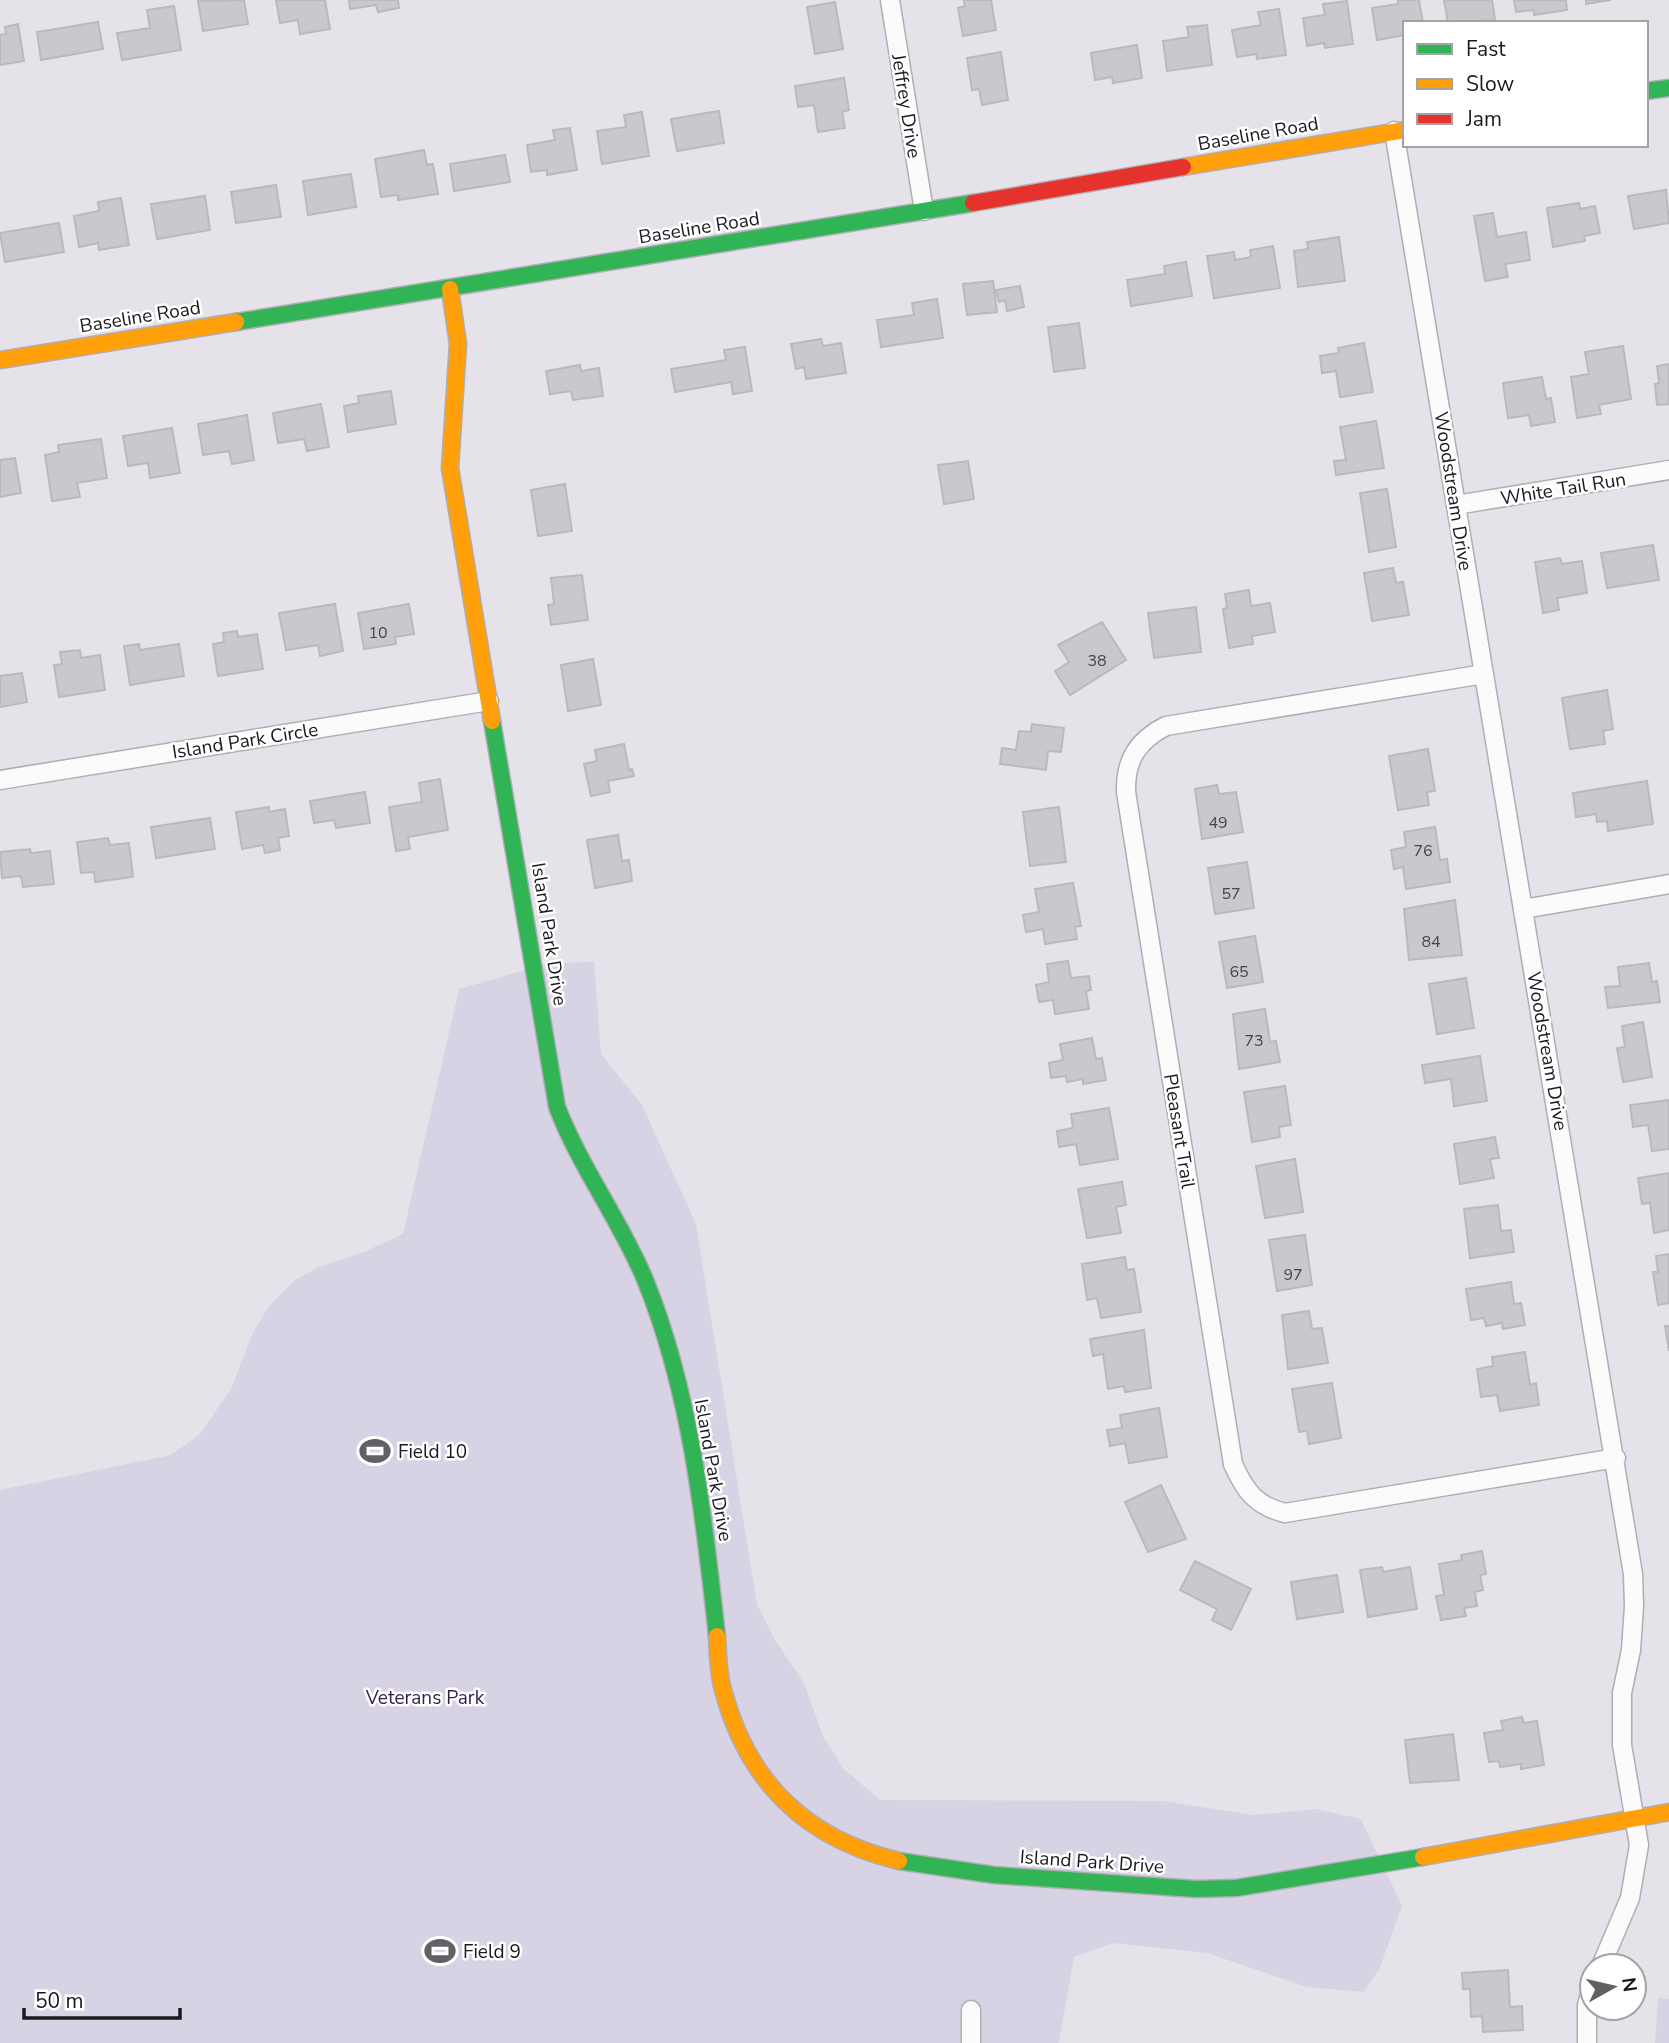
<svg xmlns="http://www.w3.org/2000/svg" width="1669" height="2043" viewBox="0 0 1669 2043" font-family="'Nunito Sans',sans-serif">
<rect width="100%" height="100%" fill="#e5e3e9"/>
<path fill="#d8d2e5" d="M 594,962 L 601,1054 L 642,1105 L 696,1224 L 757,1605 L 777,1643 L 804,1683 L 823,1736 L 843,1768 L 880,1800 L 1163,1801 L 1253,1815 L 1316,1809 L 1361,1819 L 1402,1906 L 1379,1970 L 1364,1992 L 1307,1987 L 1207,1953 L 1113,1943 L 1074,1957 L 1059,2043 L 0,2043 L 0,1490 L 171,1455 L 200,1434 L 231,1389 L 252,1335 L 268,1307 L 295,1280 L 319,1267 L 364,1252 L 403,1234 L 459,989 L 550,963 Z
M 1658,1998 L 1669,1999 L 1669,2043 L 1655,2043 Z"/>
<path fill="#c9c8cc" stroke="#bab9be" stroke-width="2" d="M 244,0 L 248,24 L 203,31 L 198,1 Z
M 276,0 L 325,0 L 330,29 L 300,34 L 298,20 L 280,23 Z
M 349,0 L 398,0 L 399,8 L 378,12 L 376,5 L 350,9 Z
M 964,0 L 991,0 L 996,30 L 963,36 L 958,8 L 965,6 Z
M 1398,0 L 1419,0 L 1423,23 L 1405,23 L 1405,35 L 1377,40 L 1372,8 L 1398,4 Z
M 1444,0 L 1492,0 L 1495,20 L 1448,23 Z
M 1514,0 L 1566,0 L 1567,10 L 1534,15 L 1534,10 L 1516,12 Z
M 1586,0 L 1611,0 L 1586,4 Z
M 1347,1 L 1353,44 L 1325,48 L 1324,43 L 1307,46 L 1303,18 L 1325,15 L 1323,4 Z
M 835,2 L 843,49 L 815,54 L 807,7 Z
M 174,6 L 181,50 L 122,60 L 117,33 L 150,28 L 147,10 Z
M 1279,9 L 1286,55 L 1257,59 L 1256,54 L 1237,57 L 1232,30 L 1261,25 L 1258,12 Z
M 98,22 L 103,49 L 41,60 L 37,32 Z
M 18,24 L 24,61 L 0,65 L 0,35 L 6,34 L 5,27 Z
M 1207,25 L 1212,65 L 1167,71 L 1163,41 L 1189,37 L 1187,27 Z
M 1137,45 L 1142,78 L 1113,83 L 1112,77 L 1095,80 L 1091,53 Z
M 1001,52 L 1008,100 L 982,105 L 979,89 L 972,90 L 967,58 Z
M 844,78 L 849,110 L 842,112 L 845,128 L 818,132 L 814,105 L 798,107 L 795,86 Z
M 719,111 L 724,143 L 677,151 L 671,119 Z
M 642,112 L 649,156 L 602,164 L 597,131 L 626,127 L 624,115 Z
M 570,128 L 577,170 L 547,175 L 547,170 L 531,172 L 527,145 L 555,140 L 553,130 Z
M 424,150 L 427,165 L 433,164 L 438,194 L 398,200 L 398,195 L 381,197 L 375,159 Z
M 505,155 L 510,182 L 454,191 L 450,164 Z
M 351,174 L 356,207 L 308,215 L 303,181 Z
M 276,185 L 281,217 L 236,223 L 231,192 Z
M 1666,190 L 1669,223 L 1634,229 L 1628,196 Z
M 205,196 L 210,230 L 157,239 L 151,204 Z
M 121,198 L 129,245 L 99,250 L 98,243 L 79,247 L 74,216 L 99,211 L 98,202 Z
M 1579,203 L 1580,209 L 1595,206 L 1600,233 L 1584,236 L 1585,241 L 1553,247 L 1547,208 Z
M 1493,213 L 1497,237 L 1526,232 L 1530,260 L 1505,264 L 1508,277 L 1485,281 L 1474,216 Z
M 59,223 L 64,252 L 5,262 L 0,233 Z
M 1339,237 L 1345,281 L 1298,287 L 1294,251 L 1308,249 L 1307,242 Z
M 1273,246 L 1280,288 L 1214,298 L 1207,256 L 1234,252 L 1235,260 L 1251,257 L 1250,250 Z
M 1186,262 L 1192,296 L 1131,306 L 1127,280 L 1165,274 L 1164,266 Z
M 993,281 L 997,312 L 967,315 L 963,284 Z
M 1020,286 L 1024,307 L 1007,311 L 1005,300 L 999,302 L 996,290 Z
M 937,299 L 943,338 L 881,347 L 877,320 L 914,315 L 912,303 Z
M 1079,323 L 1085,368 L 1054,372 L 1048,327 Z
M 821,339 L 823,346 L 841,343 L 846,373 L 806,379 L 804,367 L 796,369 L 791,344 Z
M 1364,343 L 1373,392 L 1340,397 L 1336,371 L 1322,373 L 1320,356 L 1339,353 L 1338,348 Z
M 1623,346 L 1631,399 L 1599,405 L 1601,414 L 1577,418 L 1571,377 L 1589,374 L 1585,352 Z
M 745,347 L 752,391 L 733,394 L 731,382 L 675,392 L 671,369 L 726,360 L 724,350 Z
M 1669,364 L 1669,404 L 1657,405 L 1655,384 L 1659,383 L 1657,366 Z
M 580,365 L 581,371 L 599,368 L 603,396 L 573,400 L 571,391 L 550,394 L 546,371 Z
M 1542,377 L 1546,399 L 1551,398 L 1555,422 L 1531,426 L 1529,415 L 1508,418 L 1503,383 Z
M 391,391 L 396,424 L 348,432 L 344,406 L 359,403 L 358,396 Z
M 321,404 L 329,447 L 307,451 L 304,439 L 278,443 L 273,413 Z
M 247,415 L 254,460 L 232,464 L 229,451 L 203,455 L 198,424 Z
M 1376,421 L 1384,468 L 1336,475 L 1334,461 L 1346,460 L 1340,427 Z
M 172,428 L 180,473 L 150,478 L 148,463 L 128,466 L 123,436 Z
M 101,439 L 107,478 L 77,483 L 80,497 L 52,501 L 45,455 L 59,452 L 58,445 Z
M 15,458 L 21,493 L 0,497 L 0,460 Z
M 968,461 L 974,499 L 944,504 L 938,465 Z
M 565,484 L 572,531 L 538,536 L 531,490 Z
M 1387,489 L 1396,547 L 1369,552 L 1360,493 Z
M 1653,545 L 1659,580 L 1607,588 L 1601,553 Z
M 1560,558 L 1562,564 L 1582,561 L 1587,593 L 1557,598 L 1559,610 L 1543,613 L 1535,562 Z
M 1393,568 L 1396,583 L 1403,582 L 1409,615 L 1372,621 L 1364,573 Z
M 582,575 L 588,620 L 551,625 L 548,605 L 554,604 L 551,578 Z
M 1249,590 L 1251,606 L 1270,603 L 1275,632 L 1252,636 L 1253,644 L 1229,648 L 1223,609 L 1227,608 L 1225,594 Z
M 335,604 L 343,651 L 320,656 L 318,645 L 286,650 L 279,613 Z
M 409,604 L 414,634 L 395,637 L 396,644 L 364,649 L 358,613 Z
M 1196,607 L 1201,652 L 1154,658 L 1148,613 Z
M 1102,622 L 1126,660 L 1070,695 L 1055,671 L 1069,662 L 1058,645 Z
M 237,631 L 238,637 L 257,634 L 263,669 L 218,676 L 213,644 L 224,642 L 223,633 Z
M 139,644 L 140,650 L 179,644 L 184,676 L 130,685 L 124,646 Z
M 80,650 L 81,658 L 100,655 L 105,690 L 59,697 L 54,665 L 62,664 L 60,652 Z
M 593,659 L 601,705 L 568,711 L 561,665 Z
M 22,673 L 27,702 L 0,707 L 0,676 Z
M 1607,690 L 1613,729 L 1603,731 L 1605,744 L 1570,749 L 1562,698 Z
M 1032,724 L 1064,728 L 1061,752 L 1048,751 L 1046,770 L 1000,764 L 1002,748 L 1016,750 L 1019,731 L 1031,732 Z
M 624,744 L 629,770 L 632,769 L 634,776 L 608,781 L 610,792 L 591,796 L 584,764 L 597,761 L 595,750 Z
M 1428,749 L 1435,791 L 1427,792 L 1429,805 L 1398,810 L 1389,756 Z
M 440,779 L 448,830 L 408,837 L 410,849 L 396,851 L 389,807 L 422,802 L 419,783 Z
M 1647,781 L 1653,824 L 1608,831 L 1607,821 L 1597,822 L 1596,814 L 1576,817 L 1573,793 Z
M 1217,785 L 1219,794 L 1236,792 L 1243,832 L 1202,839 L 1195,789 Z
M 365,792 L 370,823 L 336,828 L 334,820 L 314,823 L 310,801 Z
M 269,807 L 269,812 L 285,809 L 289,836 L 278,838 L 280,850 L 265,853 L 263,845 L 242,849 L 236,812 Z
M 1059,807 L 1066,862 L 1030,866 L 1023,812 Z
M 210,818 L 215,849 L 156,858 L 151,827 Z
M 1435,827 L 1440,860 L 1447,859 L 1450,882 L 1406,889 L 1403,867 L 1394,869 L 1391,850 L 1406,847 L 1404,832 Z
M 618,835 L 622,861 L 629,860 L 632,881 L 595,888 L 587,840 Z
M 108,838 L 110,845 L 129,843 L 133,877 L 95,882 L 94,872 L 81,873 L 77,842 Z
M 30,849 L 31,853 L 50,851 L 54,884 L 23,887 L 21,876 L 2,878 L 0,852 Z
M 1247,862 L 1254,908 L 1215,914 L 1208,868 Z
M 1073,883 L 1081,926 L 1075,927 L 1077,939 L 1045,944 L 1043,929 L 1026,932 L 1023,915 L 1039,912 L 1035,889 Z
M 1455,900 L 1462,955 L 1409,960 L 1404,909 Z
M 1255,936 L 1263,982 L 1227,988 L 1219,942 Z
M 1068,961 L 1071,978 L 1089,976 L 1091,990 L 1086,991 L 1089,1009 L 1055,1014 L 1053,1000 L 1039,1002 L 1036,985 L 1049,982 L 1047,964 Z
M 1649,963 L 1652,982 L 1657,981 L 1660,1002 L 1608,1008 L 1605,987 L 1620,986 L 1618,967 Z
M 1466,978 L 1474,1028 L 1437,1034 L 1429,984 Z
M 1265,1009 L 1270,1042 L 1276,1041 L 1280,1062 L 1239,1069 L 1233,1014 Z
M 1643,1022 L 1652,1077 L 1623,1082 L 1617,1048 L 1625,1047 L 1622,1026 Z
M 1092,1038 L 1096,1059 L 1102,1058 L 1106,1080 L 1083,1084 L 1083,1079 L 1067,1082 L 1066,1076 L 1051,1078 L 1049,1063 L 1063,1060 L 1060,1044 Z
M 1480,1056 L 1487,1101 L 1454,1106 L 1451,1079 L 1425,1083 L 1422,1065 Z
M 1285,1086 L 1291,1125 L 1279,1127 L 1280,1137 L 1252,1142 L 1244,1092 Z
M 1669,1100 L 1669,1149 L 1652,1151 L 1648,1125 L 1633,1127 L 1630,1105 Z
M 1109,1108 L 1118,1159 L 1080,1165 L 1076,1144 L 1059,1147 L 1057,1131 L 1073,1128 L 1071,1114 Z
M 1495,1137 L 1499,1158 L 1490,1159 L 1494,1178 L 1460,1184 L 1454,1144 Z
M 1295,1159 L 1303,1212 L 1265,1218 L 1256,1166 Z
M 1669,1173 L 1669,1230 L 1654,1233 L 1650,1203 L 1642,1204 L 1638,1178 Z
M 1122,1182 L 1126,1205 L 1116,1207 L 1121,1233 L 1087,1238 L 1078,1189 Z
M 1498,1205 L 1501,1231 L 1511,1230 L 1514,1252 L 1470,1258 L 1464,1209 Z
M 1305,1235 L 1312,1285 L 1277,1291 L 1269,1240 Z
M 1669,1254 L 1669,1303 L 1658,1305 L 1653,1272 L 1658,1272 L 1656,1256 Z
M 1125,1257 L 1127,1270 L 1134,1269 L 1141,1312 L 1101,1318 L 1097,1298 L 1087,1300 L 1082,1264 Z
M 1511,1282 L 1514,1304 L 1521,1303 L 1525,1325 L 1503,1329 L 1502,1323 L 1486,1326 L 1484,1318 L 1471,1320 L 1466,1289 Z
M 1309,1311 L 1312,1329 L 1322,1328 L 1328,1363 L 1288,1369 L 1282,1315 Z
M 1665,1326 L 1669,1326 L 1669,1351 Z
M 1144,1330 L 1151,1388 L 1125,1392 L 1124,1386 L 1108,1389 L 1103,1354 L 1093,1356 L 1090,1339 Z
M 1525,1352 L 1530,1385 L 1536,1383 L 1539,1405 L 1500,1411 L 1497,1395 L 1481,1397 L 1477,1369 L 1493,1366 L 1492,1357 Z
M 1332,1383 L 1341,1438 L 1309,1444 L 1307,1431 L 1299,1432 L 1292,1389 Z
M 1159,1408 L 1167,1457 L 1129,1463 L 1125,1443 L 1110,1446 L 1107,1430 L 1122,1428 L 1120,1415 Z
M 1161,1485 L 1186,1539 L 1148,1552 L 1125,1502 Z
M 1482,1551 L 1486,1574 L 1480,1575 L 1483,1590 L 1475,1592 L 1477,1606 L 1464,1608 L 1466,1616 L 1441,1620 L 1436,1596 L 1444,1595 L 1439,1564 L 1462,1560 L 1461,1555 Z
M 1195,1561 L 1251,1589 L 1231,1630 L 1212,1620 L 1217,1609 L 1180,1590 Z
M 1382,1567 L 1383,1572 L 1410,1567 L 1417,1609 L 1368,1617 L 1360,1570 Z
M 1337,1575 L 1343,1612 L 1297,1619 L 1291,1582 Z
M 1522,1717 L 1524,1723 L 1537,1721 L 1544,1765 L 1521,1769 L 1521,1764 L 1500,1767 L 1499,1761 L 1489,1762 L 1484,1733 L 1503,1730 L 1501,1721 Z
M 1453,1734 L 1459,1780 L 1410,1783 L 1405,1740 Z
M 1508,1970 L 1510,2007 L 1522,2006 L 1523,2030 L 1483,2032 L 1482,2016 L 1471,2017 L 1470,1989 L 1463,1989 L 1462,1973 Z"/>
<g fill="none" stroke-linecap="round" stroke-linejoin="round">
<g stroke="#afaeb3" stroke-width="21">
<path id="street" d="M 890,0 L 924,211
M 1394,131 L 1633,1574 L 1634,1606 L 1631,1650 L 1622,1693 L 1622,1745 L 1639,1845 L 1630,1898 L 1601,1966
M 1456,505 L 1669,470
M 1484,674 L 1166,726 C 1138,740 1125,760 1126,792 L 1233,1464 C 1245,1491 1256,1506 1285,1513 L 1616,1458
M 0,780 L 489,701
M 1524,909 L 1669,884
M 971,2043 L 971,2010
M 1587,2043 L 1587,2005 L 1592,1988"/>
</g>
<g stroke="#afaeb3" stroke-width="19">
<path id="fast" d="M 1646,91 L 1669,88
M 236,322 L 973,203
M 492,721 L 557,1107 C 581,1169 621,1221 646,1282 C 691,1394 704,1518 717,1636
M 899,1861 L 994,1875 L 1196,1889 L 1236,1888 L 1423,1857"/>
</g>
<g stroke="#afaeb3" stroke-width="19">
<path id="slow" d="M 1183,167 L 1405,130
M 450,289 L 458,344 L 450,468 L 492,721
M 0,360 L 236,322
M 717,1636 C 718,1654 718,1673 723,1690 C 748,1783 806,1839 899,1861
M 1423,1857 L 1669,1812"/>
</g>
<g stroke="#afaeb3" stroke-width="19">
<path id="jam" d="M 973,203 L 1183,167"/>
</g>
<use href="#street" stroke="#fbfbfc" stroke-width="18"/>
<use href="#fast" stroke="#30b455" stroke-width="16"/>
<use href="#slow" stroke="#ff9f0a" stroke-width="16"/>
<use href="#jam" stroke="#e5322d" stroke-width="16"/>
</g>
<defs>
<g id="stadium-bare" transform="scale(2.415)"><path d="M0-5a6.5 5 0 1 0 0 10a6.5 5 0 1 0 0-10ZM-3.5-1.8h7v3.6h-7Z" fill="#616064" stroke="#fff" stroke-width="2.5" paint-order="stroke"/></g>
</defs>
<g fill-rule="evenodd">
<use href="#stadium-bare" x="375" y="1451"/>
<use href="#stadium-bare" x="440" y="1951"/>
</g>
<g text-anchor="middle" stroke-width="5" stroke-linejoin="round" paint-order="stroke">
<g font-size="16" fill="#464549">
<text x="378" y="638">10</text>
<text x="1097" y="666">38</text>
<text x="1218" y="828">49</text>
<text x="1423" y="856">76</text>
<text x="1231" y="899">57</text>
<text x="1431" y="947">84</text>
<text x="1239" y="977">65</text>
<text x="1254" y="1046">73</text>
<text x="1293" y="1280">97</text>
</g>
<g font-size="19" fill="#1a191d" stroke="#fff">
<text transform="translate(907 106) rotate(81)" y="7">Jeffrey Drive</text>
<text transform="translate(1258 133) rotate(-10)" y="7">Baseline Road</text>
<text transform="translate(699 227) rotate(-9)" y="7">Baseline Road</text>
<text transform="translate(140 316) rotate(-9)" y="7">Baseline Road</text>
<text transform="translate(1563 488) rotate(-9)" y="7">White Tail Run</text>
<text transform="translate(1454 491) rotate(81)" y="7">Woodstream Drive</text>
<text transform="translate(245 740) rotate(-9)" y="7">Island Park Circle</text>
<text transform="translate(550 934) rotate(81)" y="7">Island Park Drive</text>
<text transform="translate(1548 1051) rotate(80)" y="7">Woodstream Drive</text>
<text transform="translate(1180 1131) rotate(81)" y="7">Pleasant Trail</text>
<text transform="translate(714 1470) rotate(80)" y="7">Island Park Drive</text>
<text transform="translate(1092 1861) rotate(4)" y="7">Island Park Drive</text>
</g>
<g font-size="19" fill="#1a191d" stroke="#fff" text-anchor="start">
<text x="398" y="1458">Field 10</text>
<text x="463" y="1958">Field 9</text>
</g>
<g font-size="19" fill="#2f1f49" stroke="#fff">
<text x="425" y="1704">Veterans Park</text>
</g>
</g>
<rect x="1403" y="21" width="245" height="126" fill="#ffffff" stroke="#a3a3a5" stroke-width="2"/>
<rect x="1417" y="44" width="35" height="10" fill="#30b455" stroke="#a3a3a5" stroke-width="2"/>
<text x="1466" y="56" font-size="21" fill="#1a191d">Fast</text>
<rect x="1417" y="79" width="35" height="10" fill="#ff9f0a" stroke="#a3a3a5" stroke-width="2"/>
<text x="1466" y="91" font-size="21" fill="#1a191d">Slow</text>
<rect x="1417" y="114" width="35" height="10" fill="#e5322d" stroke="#a3a3a5" stroke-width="2"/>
<text x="1466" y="126" font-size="21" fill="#1a191d">Jam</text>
<g transform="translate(1613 1987) rotate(82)"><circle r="33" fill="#ffffff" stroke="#a3a3a5" stroke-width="2"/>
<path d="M0-5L12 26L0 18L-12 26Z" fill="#616064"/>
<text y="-10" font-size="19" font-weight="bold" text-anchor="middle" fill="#1a191d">N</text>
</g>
<path d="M24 2008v10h156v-10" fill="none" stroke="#1a191d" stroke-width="3.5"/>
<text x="35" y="2008" font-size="21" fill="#1a191d" stroke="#ffffff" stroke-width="5" paint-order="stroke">50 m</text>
</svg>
